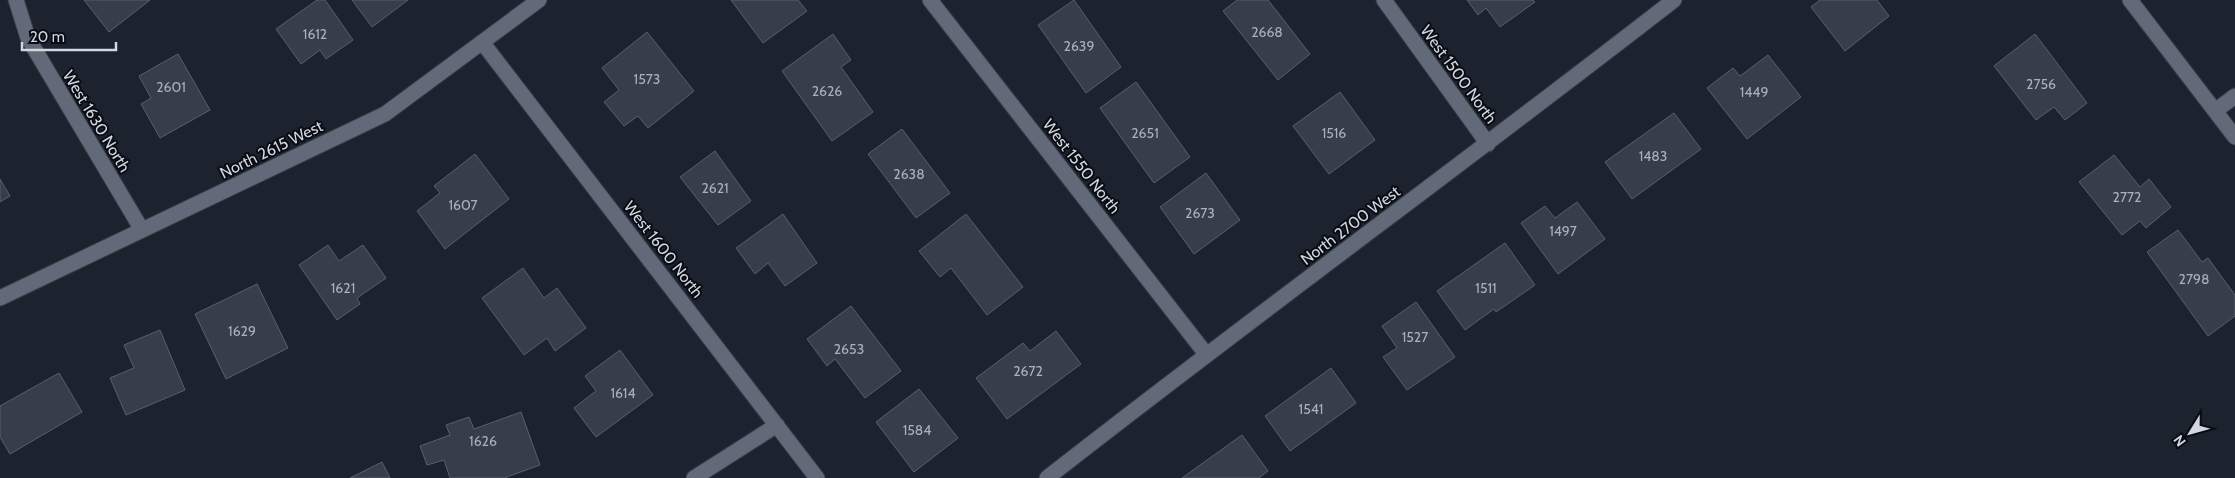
<svg xmlns="http://www.w3.org/2000/svg" width="2235" height="478" viewBox="0 0 2235 478" font-family="Cabin,sans-serif">
<rect width="100%" height="100%" fill="#1c232f"/>
<path fill="#363d4b" stroke="#585f6e" d="M 84,0 L 150,0 L 109,32 Z
M 317,0 L 325,0 L 353,40 L 326,59 L 320,50 L 301,64 L 276,29 Z
M 352,0 L 408,0 L 372,27 Z
M 731,0 L 798,0 L 807,11 L 763,43 Z
M 1074,0 L 1121,67 L 1086,93 L 1038,25 Z
M 1237,0 L 1268,0 L 1310,54 L 1278,80 L 1223,11 Z
M 1467,0 L 1533,0 L 1535,2 L 1500,27 L 1486,8 L 1478,15 Z
M 1820,0 L 1877,0 L 1889,16 L 1845,51 L 1811,7 Z
M 647,32 L 694,91 L 648,128 L 638,116 L 624,126 L 604,102 L 619,90 L 602,68 Z
M 833,34 L 851,60 L 841,67 L 873,112 L 832,141 L 782,71 Z
M 2035,34 L 2087,103 L 2065,120 L 2054,107 L 2036,120 L 1994,66 Z
M 178,54 L 210,110 L 160,138 L 141,104 L 151,98 L 139,76 Z
M 1768,55 L 1801,97 L 1747,139 L 1707,88 L 1733,68 L 1740,76 Z
M 1136,82 L 1190,157 L 1154,183 L 1100,108 Z
M 1340,92 L 1375,140 L 1329,174 L 1293,126 Z
M 1674,113 L 1701,149 L 1632,199 L 1605,162 Z
M 902,129 L 950,193 L 916,218 L 868,154 Z
M 715,151 L 751,201 L 718,225 L 680,177 Z
M 475,154 L 509,199 L 445,249 L 417,211 L 440,193 L 434,186 Z
M 2114,155 L 2140,187 L 2149,179 L 2171,207 L 2146,228 L 2140,221 L 2122,235 L 2079,182 Z
M 1206,173 L 1240,220 L 1194,254 L 1160,207 Z
M 0,179 L 10,196 L 0,202 Z
M 1577,202 L 1605,239 L 1558,274 L 1521,223 L 1545,206 L 1555,218 Z
M 783,214 L 817,263 L 785,286 L 768,263 L 755,274 L 736,248 Z
M 966,214 L 1023,287 L 987,315 L 951,268 L 940,277 L 919,251 Z
M 2178,230 L 2202,262 L 2208,258 L 2235,295 L 2235,316 L 2208,336 L 2147,252 Z
M 1505,243 L 1535,285 L 1496,312 L 1494,309 L 1465,330 L 1437,291 Z
M 328,245 L 339,261 L 363,245 L 386,278 L 357,298 L 360,304 L 337,320 L 299,265 Z
M 523,268 L 544,298 L 557,288 L 586,328 L 555,351 L 547,338 L 524,355 L 482,298 Z
M 257,284 L 288,348 L 226,379 L 195,314 Z
M 1416,302 L 1455,357 L 1407,390 L 1383,357 L 1397,348 L 1382,326 Z
M 851,306 L 901,371 L 865,398 L 835,359 L 827,366 L 807,339 Z
M 160,330 L 185,390 L 126,415 L 110,378 L 134,368 L 124,345 Z
M 1056,331 L 1081,364 L 1007,419 L 976,378 L 1023,343 L 1030,351 Z
M 620,350 L 653,395 L 596,437 L 574,408 L 596,391 L 585,376 Z
M 1331,368 L 1356,403 L 1290,451 L 1265,416 Z
M 59,373 L 82,412 L 10,454 L 0,437 L 0,406 Z
M 919,389 L 958,438 L 914,472 L 876,422 Z
M 521,412 L 540,465 L 504,478 L 450,478 L 444,460 L 427,465 L 420,446 L 450,435 L 446,425 L 469,417 L 474,429 Z
M 1242,435 L 1268,471 L 1259,478 L 1182,478 Z
M 382,462 L 390,478 L 350,478 Z"/>
<g fill="none" stroke-linecap="round" stroke-linejoin="round">
<g stroke="#383d47" stroke-width="17">
<path id="minor" d="M 16,0 L 28,38 L 142,230
M 930,0 L 1206,354
M 1384,0 L 1488,144
M 2130,0 L 2235,137
M 482,42 L 817,478
M 2215,111 L 2235,96
M 0,298 L 385,114 L 539,0
M 694,478 L 777,425
M 1047,478 C 1254,316 1467,161 1674,0"/>
</g>
<use href="#minor" stroke="#626978" stroke-width="15"/>
</g>
<g text-anchor="middle" stroke-width="4" stroke-linejoin="round" paint-order="stroke">
<g font-size="14" fill="#acb0bb">
<text x="1267" y="37">2668</text>
<text x="315" y="39">1612</text>
<text x="1079" y="51">2639</text>
<text x="647" y="84">1573</text>
<text x="2041" y="89">2756</text>
<text x="171" y="92">2601</text>
<text x="827" y="96">2626</text>
<text x="1754" y="97">1449</text>
<text x="1145" y="138">2651</text>
<text x="1334" y="138">1516</text>
<text x="1653" y="161">1483</text>
<text x="909" y="179">2638</text>
<text x="715" y="193">2621</text>
<text x="2127" y="202">2772</text>
<text x="463" y="210">1607</text>
<text x="1200" y="218">2673</text>
<text x="1563" y="236">1497</text>
<text x="2194" y="284">2798</text>
<text x="343" y="293">1621</text>
<text x="1486" y="293">1511</text>
<text x="242" y="336">1629</text>
<text x="1415" y="342">1527</text>
<text x="849" y="354">2653</text>
<text x="1028" y="376">2672</text>
<text x="623" y="398">1614</text>
<text x="1311" y="414">1541</text>
<text x="917" y="435">1584</text>
<text x="483" y="446">1626</text>
</g>
<g font-size="16" fill="#d3d7e0" stroke="#090c12">
<text transform="translate(1459 74) rotate(54)" y="6">West 1500 North</text>
<text transform="translate(97 121) rotate(59)" y="6">West 1630 North</text>
<text transform="translate(271 149) rotate(-26)" y="6">North 2615 West</text>
<text transform="translate(1082 166) rotate(52)" y="6">West 1550 North</text>
<text transform="translate(1350 225) rotate(-37)" y="6">North 2700 West</text>
<text transform="translate(664 249) rotate(52)" y="6">West 1600 North</text>
</g>
</g>
<g transform="translate(2190 433) rotate(233)" stroke="#090c12" stroke-width="4" paint-order="stroke">
<path d="M0-4L9 19L0 12L-9 19Z" fill="#d3d7e0"/>
<text y="-8" font-size="14" font-weight="bold" text-anchor="middle" fill="#d3d7e0">N</text>
</g>
<path d="M22 42v8h94v-8" fill="none" stroke="#d3d7e0" stroke-width="2.5"/>
<text x="30" y="42" font-size="15" fill="#d3d7e0" stroke="#090c12" stroke-width="4" paint-order="stroke">20 m</text>
</svg>
